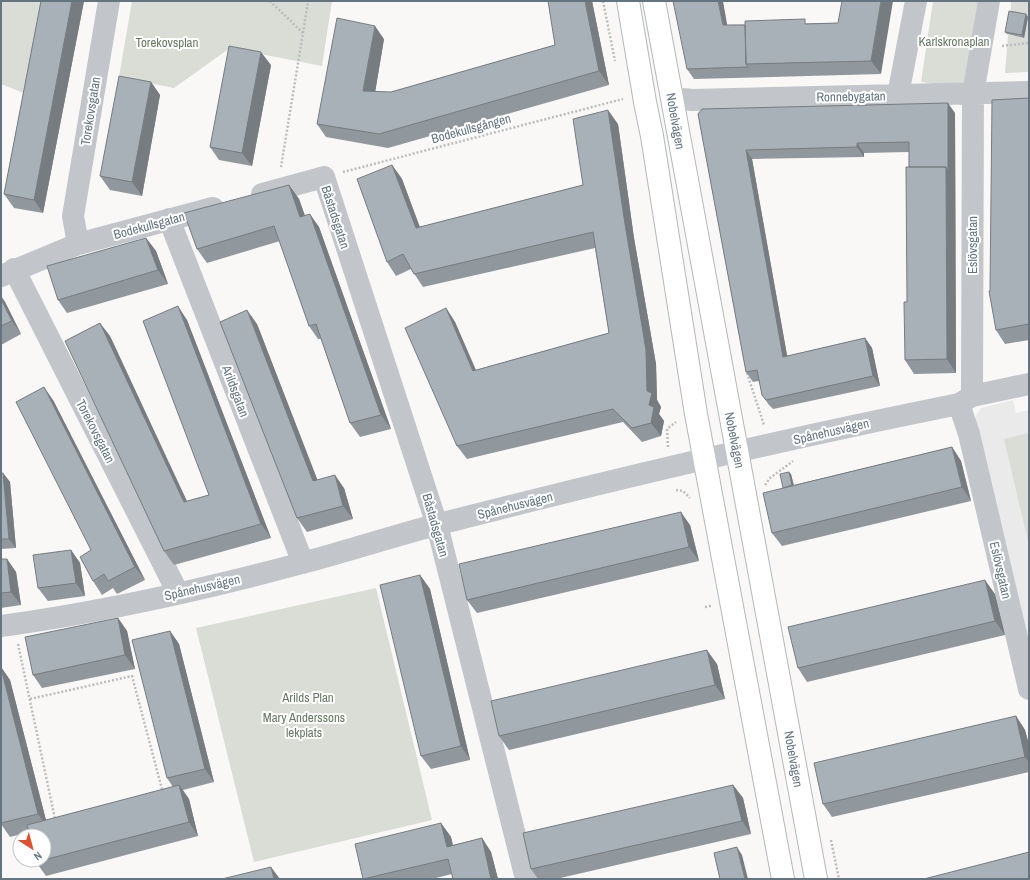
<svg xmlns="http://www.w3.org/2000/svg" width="1030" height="880" viewBox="0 0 1030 880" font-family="'Archivo Narrow',sans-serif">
<rect width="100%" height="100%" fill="#f9f8f6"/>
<path fill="#e9eae9" d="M 1013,400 L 1016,413 L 1029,410 L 1029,647 L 975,418 L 981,408 Z"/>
<path fill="#d9ddd5" d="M 1,1 L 48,1 L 26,94 L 1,84 Z
M 132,1 L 332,1 L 322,66 L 230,48 L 174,88 L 119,77 Z
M 933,1 L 988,1 L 975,90 L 921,82 Z
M 1011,1 L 1029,1 L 1029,72 L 1005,73 L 1008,35 L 1024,37 L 1011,13 Z
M 1029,433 L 1029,545 L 1004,439 Z
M 376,588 L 432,820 L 254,862 L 196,628 Z"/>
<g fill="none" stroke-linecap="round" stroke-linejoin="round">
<g stroke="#b3b8bc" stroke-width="24">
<path id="major" d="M 628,1 L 645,102 L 652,136 L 696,414 L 783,879
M 654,1 L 816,879"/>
</g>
<path stroke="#babdc0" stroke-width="2.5" stroke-dasharray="2 2" stroke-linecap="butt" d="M 270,1 L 303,33 L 281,167
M 603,1 L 615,61
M 303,33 L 308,1
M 1002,46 L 1029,43
M 343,172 L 623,99
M 747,373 L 764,425
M 668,447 L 667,429 L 676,422
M 765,485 L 770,478 L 793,461
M 676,490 L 683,491 L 690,498
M 705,607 L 711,606
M 18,644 L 55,819
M 30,699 L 132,676 L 163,793
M 831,840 L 839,879"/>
<path stroke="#c2c6ca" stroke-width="22" d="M 898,95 L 916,1
M 672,98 L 692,100 L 1029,92
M 262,194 L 324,177 L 437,525 L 526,879
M 169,219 L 303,563
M 78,244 L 73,216 L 109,1
M 14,269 L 178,593
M 1,276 L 78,244 L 213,208
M 972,396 L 973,94 L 989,1
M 959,404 L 969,434 L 1029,689
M 1,626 C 103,612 206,589 306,562 C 350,550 394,536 439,524 C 611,480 784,439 959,404 L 972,396 L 1029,384"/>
<use href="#major" stroke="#fff" stroke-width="22"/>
</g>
<path fill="#90989d" d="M 41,1 L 84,1 L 43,213 L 14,208 L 4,194 Z
M 592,1 L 609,85 L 388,148 L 326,137 L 317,124 L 384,39 L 375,92 L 391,92 L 555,45 Z
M 842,1 L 881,74 L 694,79 L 687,69 L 727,25 L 838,23 Z
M 1028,17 L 1024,38 L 1007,34 L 1005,32 Z
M 271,65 L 252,166 L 219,160 L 210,147 Z
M 151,82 L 160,95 L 142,196 L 110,190 L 100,176 Z
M 1029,98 L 1029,340 L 1005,344 L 996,330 L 990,291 Z
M 955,113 L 956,373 L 914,374 L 905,360 L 907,302 L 909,152 L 864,153 L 864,157 L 752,159 L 787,356 L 865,338 L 872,348 L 880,386 L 773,409 L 769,405 L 762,395 L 759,381 L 753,382 L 746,372 L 698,114 Z
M 618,124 L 634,238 L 656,364 L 657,400 L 661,407 L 659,414 L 664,421 L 661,436 L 642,442 L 623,422 L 467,459 L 457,446 L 446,308 L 455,322 L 476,370 L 609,333 L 595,248 L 423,287 L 411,269 L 396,276 L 387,262 L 392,165 L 402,179 L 420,227 L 583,185 Z
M 289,185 L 299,199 L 305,216 L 319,227 L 391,429 L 360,437 L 350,423 L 321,339 L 318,339 L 309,326 L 280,241 L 207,263 L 197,249 Z
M 146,238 L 156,251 L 168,284 L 67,313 L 58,300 Z
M 1,296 L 5,302 L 21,334 L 1,345 Z
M 187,320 L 271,538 L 174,565 L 164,551 L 110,336 L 187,501 L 209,495 Z
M 257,324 L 317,480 L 344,488 L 353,519 L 307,532 L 297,518 Z
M 53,400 L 145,580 L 117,594 L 113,588 L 102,595 L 93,581 L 91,550 Z
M 952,447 L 961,461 L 971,501 L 782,546 L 772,533 L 791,474 L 794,485 Z
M 1,473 L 3,473 L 10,482 L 16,548 L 1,549 Z
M 690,525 L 699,561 L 477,613 L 467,600 Z
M 71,550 L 80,563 L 85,596 L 48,601 L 38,588 Z
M 1,559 L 7,559 L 16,572 L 21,605 L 1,608 Z
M 420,575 L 430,589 L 470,760 L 431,769 L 421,756 Z
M 995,594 L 1005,635 L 807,682 L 798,668 Z
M 118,618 L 127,631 L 135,669 L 42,688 L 33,675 Z
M 170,631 L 179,644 L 214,782 L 183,790 L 189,799 L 198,836 L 46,876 L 36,862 L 29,832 L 10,837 L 1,824 L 1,667 L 10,680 L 46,820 L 173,787 L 167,778 Z
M 717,664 L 725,699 L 509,750 L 499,736 Z
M 1016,716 L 1025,730 L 1029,745 L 1029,772 L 832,817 L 823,804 Z
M 733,785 L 743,798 L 751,834 L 556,879 L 538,879 L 531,869 Z
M 441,823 L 451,837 L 453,845 L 482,838 L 491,852 L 498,879 L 453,879 L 452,874 L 432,879 L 363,879 Z"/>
<path fill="#767c80" d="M 72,1 L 84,1 L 43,213 L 34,200 Z
M 585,1 L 592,1 L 609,85 L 599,71 Z
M 718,1 L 723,1 L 729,35 L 723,25 Z
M 881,1 L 893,1 L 881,74 L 871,61 Z
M 1026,14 L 1028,17 L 1024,38 L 1022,35 Z
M 375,26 L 384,39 L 373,105 L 363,91 Z
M 261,52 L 271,65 L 252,166 L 242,153 Z
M 151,82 L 160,95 L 142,196 L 132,182 Z
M 948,103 L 955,113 L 956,373 L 947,359 L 946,167 Z
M 608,110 L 618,124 L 634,238 L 656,364 L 657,400 L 661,407 L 659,414 L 664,421 L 661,436 L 651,423 L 625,224 Z
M 857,143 L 864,153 L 864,157 L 857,147 Z
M 746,150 L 752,159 L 789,366 L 783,357 Z
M 392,165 L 402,179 L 425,242 L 416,228 Z
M 289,185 L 299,199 L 310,230 L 300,217 Z
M 310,214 L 319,227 L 391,429 L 381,415 Z
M 146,238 L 156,251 L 168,284 L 158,270 Z
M 1,296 L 5,302 L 21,334 L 12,321 L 1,299 Z
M 178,306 L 187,320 L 271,538 L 261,524 Z
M 446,308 L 455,322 L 482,385 L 473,371 Z
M 247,310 L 257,324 L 323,494 L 313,481 Z
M 100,323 L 110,336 L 193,515 L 184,502 Z
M 865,338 L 872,348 L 880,386 L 873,376 Z
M 44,387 L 53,400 L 145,580 L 135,567 Z
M 952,447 L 961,461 L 971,501 L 962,487 Z
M 789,472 L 791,474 L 794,488 L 792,485 Z
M 3,473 L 10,482 L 16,548 L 9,539 Z
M 335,475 L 344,488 L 353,519 L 343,506 Z
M 681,512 L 690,525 L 699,561 L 689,547 Z
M 71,550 L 80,563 L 85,596 L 76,583 Z
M 7,559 L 16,572 L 21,605 L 11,592 Z
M 420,575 L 430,589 L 470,760 L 461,746 Z
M 985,580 L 995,594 L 1005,635 L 995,621 Z
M 118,618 L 127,631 L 135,669 L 125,655 Z
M 170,631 L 179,644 L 214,782 L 205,769 Z
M 707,650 L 717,664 L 725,699 L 715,685 Z
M 1,667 L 10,680 L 48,828 L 38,814 Z
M 1016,716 L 1025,730 L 1029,745 L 1029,763 L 1025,757 Z
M 179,785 L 189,799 L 198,836 L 189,822 Z
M 733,785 L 743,798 L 751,834 L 742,821 Z
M 441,823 L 451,837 L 456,860 L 447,847 Z
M 482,838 L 491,852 L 498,879 L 491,879 Z
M 737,847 L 742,855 L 748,879 L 745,879 Z
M 271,867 L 280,879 L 274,879 Z"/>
<path fill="#a8b1b7" stroke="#767c80" d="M 41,1 L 72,1 L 34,200 L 4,194 Z
M 548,1 L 585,1 L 599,71 L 379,134 L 317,124 L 337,18 L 375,26 L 363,91 L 391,92 L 555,45 Z
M 673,1 L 718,1 L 723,25 L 745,25 L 746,64 L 748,67 L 687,69 Z
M 842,1 L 881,1 L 871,61 L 746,64 L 745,21 L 805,19 L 805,24 L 838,23 Z
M 1009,11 L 1026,14 L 1022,35 L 1005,32 Z
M 229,46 L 261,52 L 242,153 L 210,147 Z
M 119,76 L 151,82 L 132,182 L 100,176 Z
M 1029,98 L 1029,324 L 996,330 L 989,291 L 990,291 L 992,100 Z
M 948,103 L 948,171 L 946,167 L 909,167 L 909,142 L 857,143 L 857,147 L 746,150 L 783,357 L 865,338 L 873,376 L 766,400 L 762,395 L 757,370 L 746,372 L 698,114 L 702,109 Z
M 608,110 L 625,224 L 646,350 L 647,391 L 652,393 L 649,405 L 654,407 L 651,423 L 632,428 L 613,409 L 457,446 L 405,328 L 446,308 L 473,371 L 609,333 L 593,232 L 414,274 L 403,254 L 387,262 L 357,179 L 392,165 L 416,228 L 583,185 L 573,119 Z
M 906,167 L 946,167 L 947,359 L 905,360 L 904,302 L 907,302 Z
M 289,185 L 300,217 L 310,214 L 381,415 L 350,423 L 316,324 L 309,326 L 274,226 L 197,249 L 184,213 Z
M 146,238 L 158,270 L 58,300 L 47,266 Z
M 1,299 L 12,321 L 1,326 Z
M 178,306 L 261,524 L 164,551 L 65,341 L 100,323 L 184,502 L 209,495 L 143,321 Z
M 247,310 L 313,481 L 335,475 L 343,506 L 297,518 L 220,322 Z
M 44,387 L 135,567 L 108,581 L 104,574 L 93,581 L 80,557 L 91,550 L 16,402 Z
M 952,447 L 962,487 L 772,533 L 763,493 Z
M 789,472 L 792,485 L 783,488 L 780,474 Z
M 1,473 L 3,473 L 9,539 L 1,539 Z
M 681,512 L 689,547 L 467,600 L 459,564 Z
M 71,550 L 76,583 L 38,588 L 33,555 Z
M 1,559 L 7,559 L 11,592 L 1,593 Z
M 420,575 L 461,746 L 421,756 L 380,585 Z
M 985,580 L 995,621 L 798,668 L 788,627 Z
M 118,618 L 125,655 L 33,675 L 25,637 Z
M 170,631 L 205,769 L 167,778 L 132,640 Z
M 707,650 L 715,685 L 499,736 L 491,701 Z
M 1,668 L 38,814 L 1,823 Z
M 1016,716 L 1025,757 L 823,804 L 814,763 Z
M 179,785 L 189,822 L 36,862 L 36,860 L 44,860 L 44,836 L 30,836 L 27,825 Z
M 733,785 L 742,821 L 531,869 L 523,833 Z
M 441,823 L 447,847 L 482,838 L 491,879 L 453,879 L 448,859 L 363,879 L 355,844 Z
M 737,847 L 745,879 L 720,879 L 714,853 Z
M 1029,852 L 1029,879 L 924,879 Z
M 271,867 L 274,879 L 222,879 Z"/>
<g text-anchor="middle" stroke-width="4" stroke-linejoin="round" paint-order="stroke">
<g font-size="13" fill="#687963" stroke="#fff">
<text x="954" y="46">Karlskronaplan</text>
<text x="167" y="47">Torekovsplan</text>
<text x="308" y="702">Arilds Plan</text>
<text x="304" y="722">Mary Anderssons<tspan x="304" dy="15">lekplats</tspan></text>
</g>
<g font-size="13" fill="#647581" stroke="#fff">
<text transform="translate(851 96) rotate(-1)" y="5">Ronnebygatan</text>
<text transform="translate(90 111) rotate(-81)" y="5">Torekovsgatan</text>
<text transform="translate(676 121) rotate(80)" y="5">Nobelvägen</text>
<text transform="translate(471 128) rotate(-15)" y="5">Bodekullsgången</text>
<text transform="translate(336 217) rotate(72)" y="5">Båstadsgatan</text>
<text transform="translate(149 225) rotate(-15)" y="5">Bodekullsgatan</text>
<text transform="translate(972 245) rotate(-90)" y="5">Eslövsgatan</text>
<text transform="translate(236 391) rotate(69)" y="5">Arildsgatan</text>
<text transform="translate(96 431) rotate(63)" y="5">Torekovsgatan</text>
<text transform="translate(831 431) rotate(-13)" y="5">Spånehusvägen</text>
<text transform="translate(735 440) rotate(79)" y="5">Nobelvägen</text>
<text transform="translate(515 505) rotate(-14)" y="5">Spånehusvägen</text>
<text transform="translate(436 525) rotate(74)" y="5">Båstadsgatan</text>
<text transform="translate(1001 570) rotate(77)" y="5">Eslövsgatan</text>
<text transform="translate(202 587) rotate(-13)" y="5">Spånehusvägen</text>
<text transform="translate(794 759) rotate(80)" y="5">Nobelvägen</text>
</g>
</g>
<rect width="1030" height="880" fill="none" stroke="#647581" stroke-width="4"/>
<g transform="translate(32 848) rotate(144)"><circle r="19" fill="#ffffff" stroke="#c1c8cd"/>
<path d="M0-3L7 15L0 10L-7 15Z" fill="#e04f2f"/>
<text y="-6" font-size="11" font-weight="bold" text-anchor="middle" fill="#647581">N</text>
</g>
</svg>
